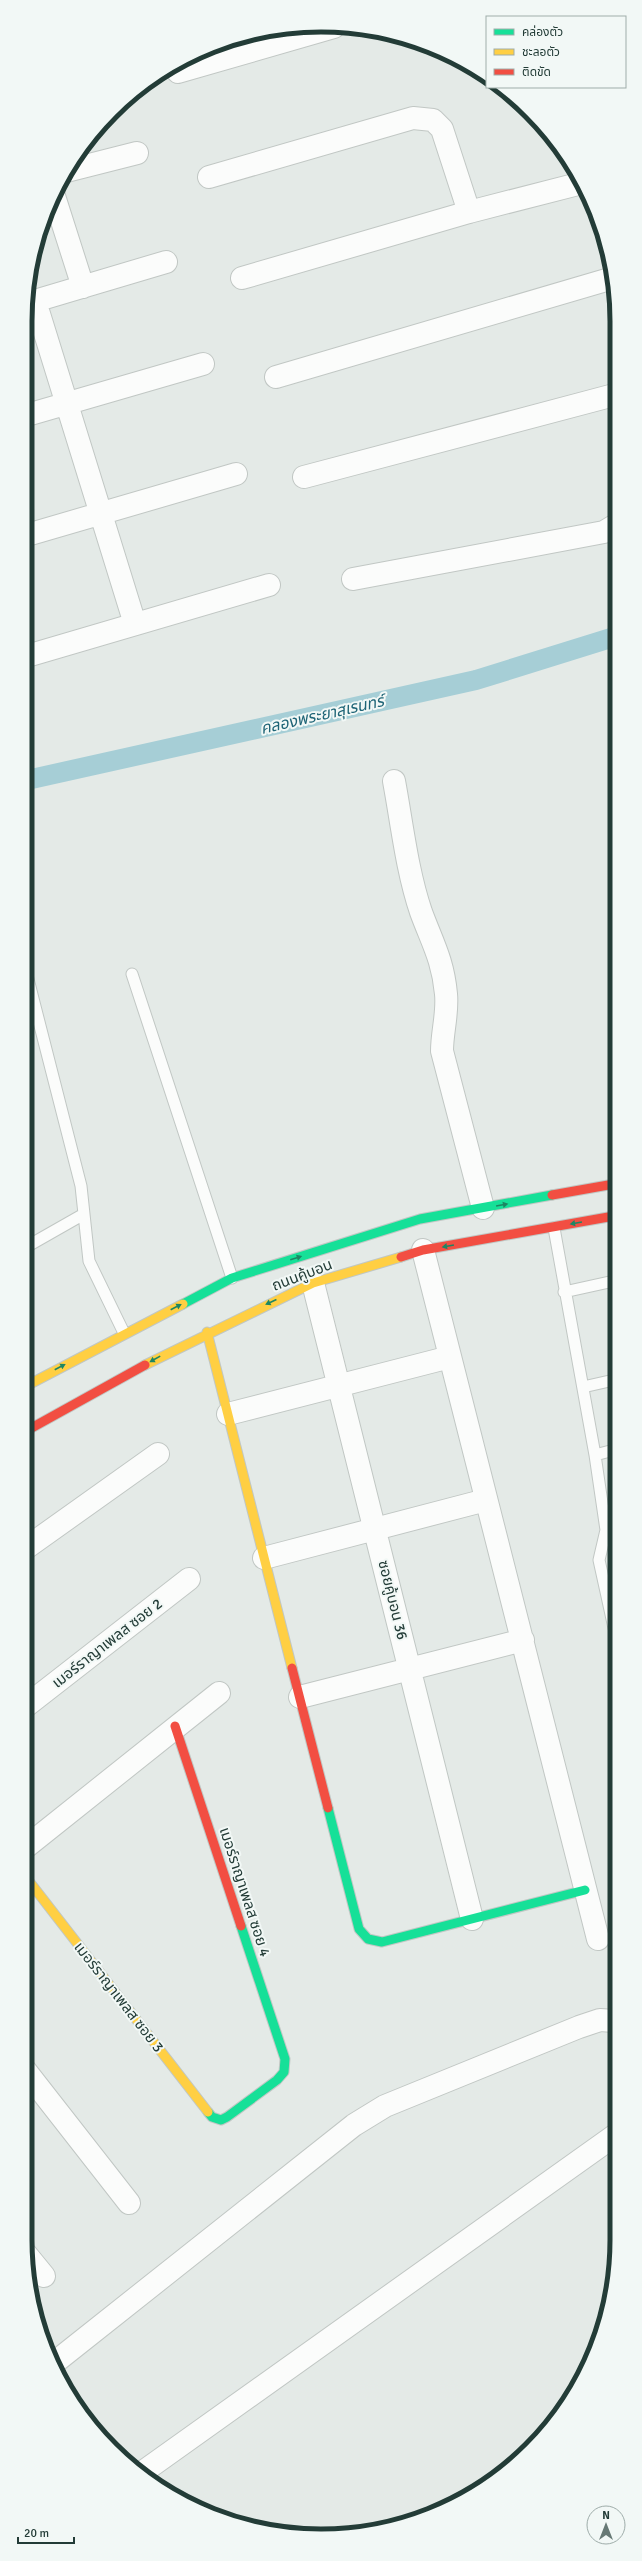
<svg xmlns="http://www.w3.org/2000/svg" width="642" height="2561" viewBox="0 0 642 2561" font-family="Signika,'Noto Sans Thai',sans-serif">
<rect width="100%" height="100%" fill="#e4eae7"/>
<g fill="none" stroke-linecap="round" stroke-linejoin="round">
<path stroke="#a6ced6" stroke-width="20" d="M 27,780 L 476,680 L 614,637"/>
<g stroke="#c1c7c4" stroke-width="13">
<path id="lane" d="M 132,974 L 232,1278
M 27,975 L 81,1186 L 89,1261 L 124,1333
M 554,1228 L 595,1455 L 606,1530 L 599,1560 L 614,1628
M 26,1247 L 84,1214
M 564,1292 L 614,1281
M 583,1387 L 614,1380
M 595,1455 L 614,1450"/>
</g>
<g stroke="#c1c7c4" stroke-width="24">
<path id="street" d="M 178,72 L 334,27
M 66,171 L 137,153
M 209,177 L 413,118 L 433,120 L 442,129 L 469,212
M 54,196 L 83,287
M 242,278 L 469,212 L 582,183
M 35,301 L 135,624
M 28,303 L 166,262
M 276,377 L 613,278
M 27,415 L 203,364
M 304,477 L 614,395
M 27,535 L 236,474
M 353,579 L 604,532 L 614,526
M 27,656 L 269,585
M 394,781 C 402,824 407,871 421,912 C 432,942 443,960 446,994 C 448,1013 442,1032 442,1051 L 483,1208
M 423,1250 L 598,1939
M 313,1283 L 472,1919
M 228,1414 L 450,1357
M 26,1548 L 158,1454
M 264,1558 L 486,1500
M 300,1697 L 523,1640
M 26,1706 L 189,1579
M 26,1847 L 219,1693
M 25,2070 L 129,2203
M 26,2254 L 44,2276
M 54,2363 L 354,2125 L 385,2106 L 579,2027 L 600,2020 L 614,2021
M 140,2474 L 614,2136"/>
</g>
<g stroke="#c0c7c4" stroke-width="11">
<path id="fast" d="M 183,1304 L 232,1278 L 420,1219 L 552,1195
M 328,1808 L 359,1929 L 368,1939 L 382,1942 L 585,1890
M 208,2112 L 212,2117 L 221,2120 L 227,2117 L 277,2080 L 284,2072 L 285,2059 L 241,1926"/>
</g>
<g stroke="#c0c7c4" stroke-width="11">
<path id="slow" d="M 207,1332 L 292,1668
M 145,1365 L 313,1283 L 401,1257
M 26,1386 L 183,1304
M 25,1876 L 208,2112"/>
</g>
<g stroke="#c0c7c4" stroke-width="11">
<path id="jam" d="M 552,1195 L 614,1184
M 401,1257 L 423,1250 L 614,1216
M 26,1431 L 145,1365
M 292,1668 L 328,1808
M 175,1726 L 241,1926"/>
</g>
<use href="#lane" stroke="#fbfcfb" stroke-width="11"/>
<use href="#street" stroke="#fbfcfb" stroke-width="22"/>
<use href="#fast" stroke="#16e098" stroke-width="9"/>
<use href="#slow" stroke="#ffcf43" stroke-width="9"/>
<use href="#jam" stroke="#f24e42" stroke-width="9"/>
</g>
<defs><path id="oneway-solid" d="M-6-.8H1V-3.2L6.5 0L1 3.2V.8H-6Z"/></defs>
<g fill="#1d8663">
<use href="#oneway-solid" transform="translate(502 1205) rotate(-10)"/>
<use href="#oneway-solid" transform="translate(576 1223) rotate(170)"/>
<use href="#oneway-solid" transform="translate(448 1246) rotate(170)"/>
<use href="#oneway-solid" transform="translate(296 1258) rotate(-17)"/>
<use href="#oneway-solid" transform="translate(271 1302) rotate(155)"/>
<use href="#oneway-solid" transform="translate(176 1307) rotate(-27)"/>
<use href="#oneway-solid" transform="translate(155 1359) rotate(151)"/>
<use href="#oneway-solid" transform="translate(60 1367) rotate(-28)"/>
</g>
<g text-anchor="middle" stroke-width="4" stroke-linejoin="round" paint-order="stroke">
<g font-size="15" fill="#233c37" stroke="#f2f8f6">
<text transform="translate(302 1275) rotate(-21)" y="5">ถนนคู้บอน</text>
<text transform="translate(393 1600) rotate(76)" y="5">ซอยคู้บอน 36</text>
<text transform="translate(107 1643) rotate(-38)" y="5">เมอร์ราญาเพลส ซอย 2</text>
<text transform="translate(245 1892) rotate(72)" y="5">เมอร์ราญาเพลส ซอย 4</text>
<text transform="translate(119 1997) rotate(52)" y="5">เมอร์ราญาเพลส ซอย 3</text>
</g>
<g font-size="16" font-style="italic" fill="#1e6476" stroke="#f2f8f6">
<text transform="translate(322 714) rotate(-13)" y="6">คลองพระยาสุเรนทร์</text>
</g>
</g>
<path d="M0 0H642V2561H0ZM321 32H321A289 289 0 0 1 610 321V2240A289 289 0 0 1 321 2529H321A289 289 0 0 1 32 2240V321A289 289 0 0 1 321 32Z" fill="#f2f8f6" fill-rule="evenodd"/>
<path fill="none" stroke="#233c37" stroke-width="5" d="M321 32H321A289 289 0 0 1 610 321V2240A289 289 0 0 1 321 2529H321A289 289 0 0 1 32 2240V321A289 289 0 0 1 321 32Z"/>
<rect x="486" y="16" width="140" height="72" fill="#f2f8f6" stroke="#9fadaa"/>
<rect x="494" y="29" width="20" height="6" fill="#16e098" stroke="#9fadaa"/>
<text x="522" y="36" font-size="12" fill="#233c37">คล่องตัว</text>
<rect x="494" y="49" width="20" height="6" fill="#ffcf43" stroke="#9fadaa"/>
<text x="522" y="56" font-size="12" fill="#233c37">ชะลอตัว</text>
<rect x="494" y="69" width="20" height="6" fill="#f24e42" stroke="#9fadaa"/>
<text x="522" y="76" font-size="12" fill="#233c37">ติดขัด</text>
<g transform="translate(606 2525)"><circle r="19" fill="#f2f8f6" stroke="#9fadaa"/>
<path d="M0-3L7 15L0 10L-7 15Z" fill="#677975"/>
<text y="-6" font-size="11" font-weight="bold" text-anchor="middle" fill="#233c37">N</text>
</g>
<path d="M18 2537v6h56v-6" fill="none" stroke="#233c37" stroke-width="2"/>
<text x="24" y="2537" font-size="12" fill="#233c37" stroke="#f2f8f6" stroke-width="3" paint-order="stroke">20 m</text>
</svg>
